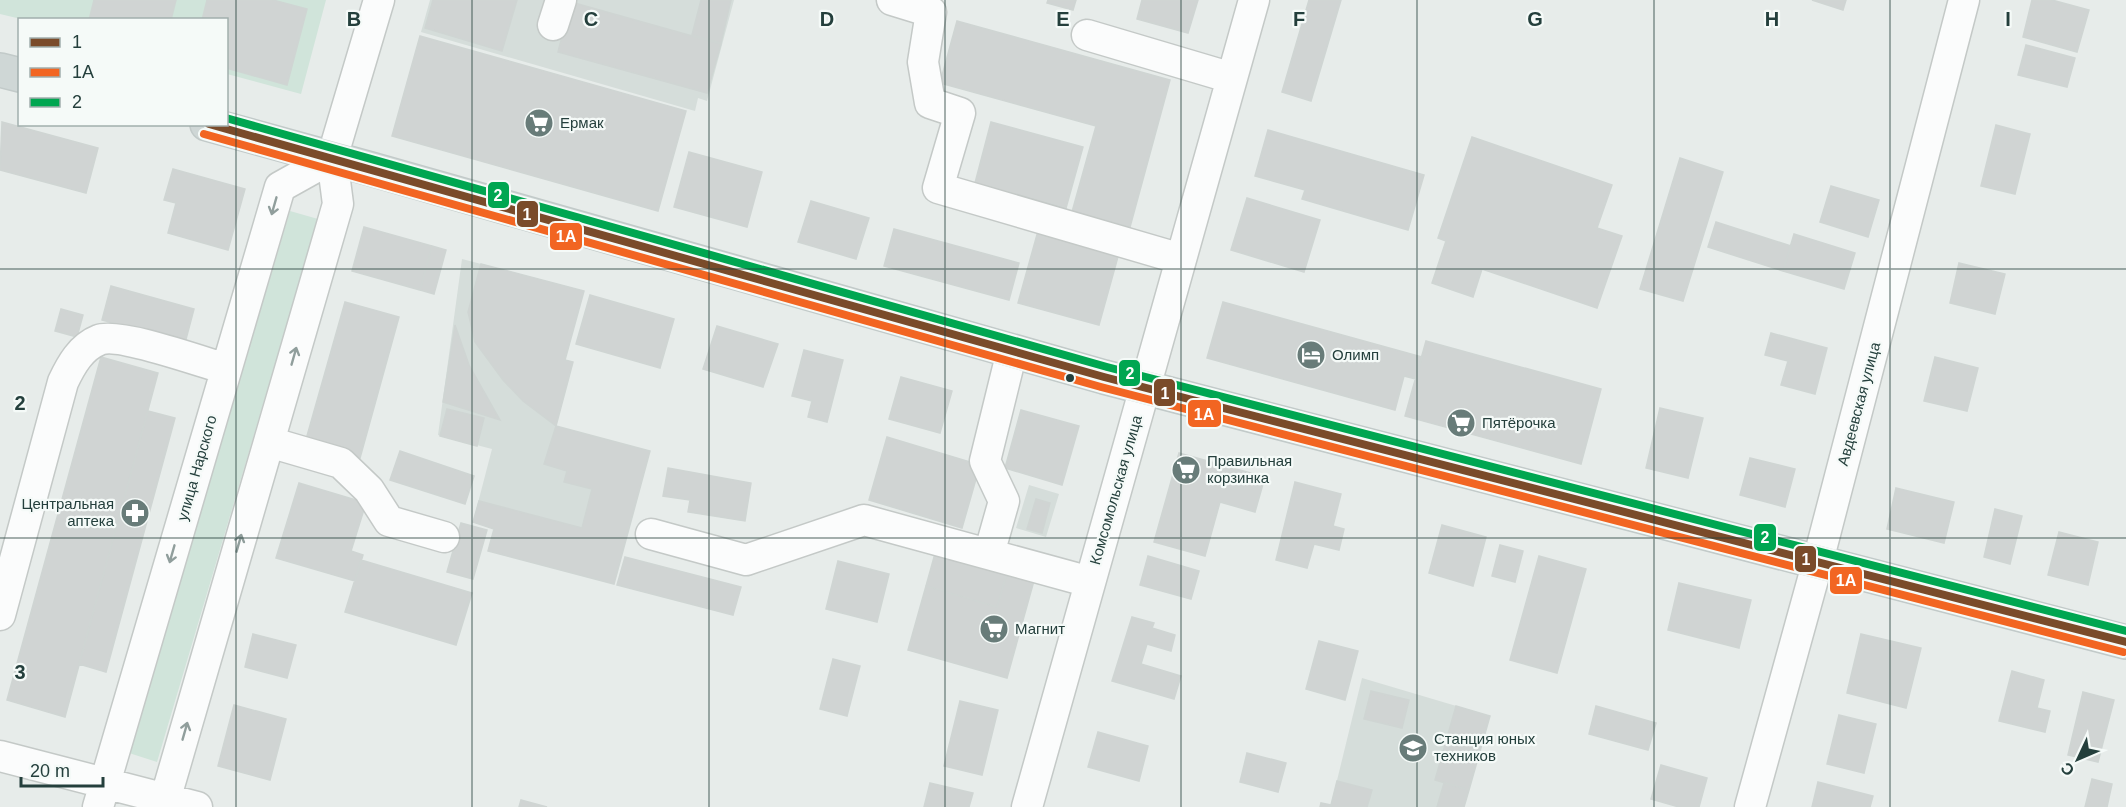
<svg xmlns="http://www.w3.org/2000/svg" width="2126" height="807" viewBox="0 0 2126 807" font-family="Arial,sans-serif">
<rect width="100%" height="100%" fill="#e7ecea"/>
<path fill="#d5ddda" d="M 430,0 L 734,0 L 707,101 L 698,98 L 695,111 L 421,32 Z
M 462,259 L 584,291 L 565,360 L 573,362 L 556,426 L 650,451 L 614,584 L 488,551 L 494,529 L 473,522 L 492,449 L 438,435 Z
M 1029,485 L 1059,494 L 1046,537 L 1016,528 Z
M 1362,678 L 1490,716 L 1464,807 L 1320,807 L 1321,803 L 1331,805 Z"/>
<path fill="#d0e4da" d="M 0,0 L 326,0 L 301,94 L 227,74 L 226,20 L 21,19 L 0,14 Z
M 290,211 L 318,219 L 157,762 L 129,753 Z"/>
<path fill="#d0d4d3" stroke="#cfd5d3" stroke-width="1.5" d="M 94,0 L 176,0 L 171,20 L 89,20 Z
M 207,0 L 273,0 L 307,9 L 287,85 L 226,68 L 226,20 L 202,20 Z
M 433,0 L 517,0 L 502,51 L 425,28 Z
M 701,0 L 731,0 L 721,43 L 692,35 Z
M 1048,0 L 1076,0 L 1073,10 L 1047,3 Z
M 1142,0 L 1198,0 L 1188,33 L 1137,19 Z
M 1309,0 L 1341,0 L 1311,101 L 1282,92 Z
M 1812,0 L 1846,0 L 1843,10 Z
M 2032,0 L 2052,0 L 2089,10 L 2077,52 L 2023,37 Z
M 571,2 L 721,44 L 707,93 L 558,52 Z
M 957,21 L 1170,80 L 1130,227 L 1072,212 L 1096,126 L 940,83 Z
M 420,36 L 686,111 L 658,211 L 392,136 Z
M 2026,45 L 2075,58 L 2067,87 L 2018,75 Z
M 2,122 L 98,148 L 86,193 L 0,170 Z
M 991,122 L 1083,147 L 1066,208 L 975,183 Z
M 1996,125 L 2030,134 L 2015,194 L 1981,186 Z
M 1268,130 L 1424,175 L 1408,230 L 1302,199 L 1305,190 L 1255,176 Z
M 1472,137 L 1612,185 L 1597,228 L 1622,236 L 1597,308 L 1482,269 L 1473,297 L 1432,283 L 1446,241 L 1438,238 Z
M 689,152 L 762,172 L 747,227 L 674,207 Z
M 1680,158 L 1723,172 L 1683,301 L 1640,289 Z
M 173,169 L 245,189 L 228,250 L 168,233 L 176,203 L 164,200 Z
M 1831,186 L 1879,200 L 1868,237 L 1820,222 Z
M 1247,198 L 1320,220 L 1304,272 L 1231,250 Z
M 811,201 L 869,218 L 856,259 L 798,242 Z
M 1716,222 L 1791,246 L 1783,271 L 1708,247 Z
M 364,227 L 432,246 L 420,290 L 352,271 Z
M 894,229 L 1019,263 L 1009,300 L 884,266 Z
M 1038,231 L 1119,253 L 1099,325 L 1018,303 Z
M 1794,234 L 1855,253 L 1844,289 L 1783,271 Z
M 432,246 L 446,250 L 434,294 L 420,290 Z
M 1959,263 L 2005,274 L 1995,314 L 1950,303 Z
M 481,264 L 584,291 L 565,360 L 573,362 L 556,426 L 523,401 L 503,380 L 475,342 L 468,312 Z
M 111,286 L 194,309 L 185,343 L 102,320 Z
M 590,295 L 674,319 L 660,368 L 576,344 Z
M 345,302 L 399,317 L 360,458 L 305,443 Z
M 1223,302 L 1422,357 L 1416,379 L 1404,376 L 1395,410 L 1207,358 Z
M 61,309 L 83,315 L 77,337 L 55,331 Z
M 455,325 L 469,365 L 500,420 L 443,402 Z
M 717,326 L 778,344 L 763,387 L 703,369 Z
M 1771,333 L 1827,348 L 1815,394 L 1781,385 L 1788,361 L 1765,355 Z
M 1426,341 L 1601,389 L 1581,464 L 1405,416 Z
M 804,350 L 843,360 L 827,422 L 808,417 L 812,401 L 792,396 Z
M 101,357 L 158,373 L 65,717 L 7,700 Z
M 1935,357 L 1978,368 L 1967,411 L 1924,401 Z
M 901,377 L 952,391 L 940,433 L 889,419 Z
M 1660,408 L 1703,418 L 1688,478 L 1646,468 Z
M 447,409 L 484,418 L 477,446 L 440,436 Z
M 1021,410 L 1079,426 L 1062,485 L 1005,468 Z
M 148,411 L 175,418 L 106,672 L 79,664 Z
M 556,426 L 650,451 L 614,584 L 488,551 L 494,529 L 473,522 L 479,501 L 582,528 L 592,489 L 564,482 L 567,471 L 544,464 Z
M 887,437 L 980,465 L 962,528 L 869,500 Z
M 400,451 L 474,476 L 465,504 L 390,480 Z
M 1179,453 L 1265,477 L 1255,512 L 1220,502 L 1205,556 L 1154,542 Z
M 1750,458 L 1795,469 L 1785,507 L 1740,495 Z
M 668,468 L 751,483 L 745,521 L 688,512 L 690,500 L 663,496 Z
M 1295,482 L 1341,494 L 1333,526 L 1344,529 L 1339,550 L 1314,544 L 1307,568 L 1276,560 Z
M 299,483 L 366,503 L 351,551 L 363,555 L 355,581 L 276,558 Z
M 1896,488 L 1954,502 L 1944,543 L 1887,529 Z
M 1036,499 L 1050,503 L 1042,533 L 1027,529 Z
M 1995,509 L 2022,516 L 2010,564 L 1984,557 Z
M 461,523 L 487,530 L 473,579 L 447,572 Z
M 1442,525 L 1486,537 L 1473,586 L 1429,573 Z
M 2059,532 L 2098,542 L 2088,585 L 2048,575 Z
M 1500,545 L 1523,551 L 1515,582 L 1492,576 Z
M 936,550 L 1008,570 L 997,607 L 926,586 Z
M 1148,556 L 1199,571 L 1191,599 L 1140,585 Z
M 1539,556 L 1586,569 L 1557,673 L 1510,660 Z
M 625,557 L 741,587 L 733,615 L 617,585 Z
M 361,560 L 472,593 L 456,645 L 345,612 Z
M 838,561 L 889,574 L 877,622 L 826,609 Z
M 1008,570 L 1035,577 L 1007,678 L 908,650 L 926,586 L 997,607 Z
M 1679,583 L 1751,600 L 1739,648 L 1668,630 Z
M 1132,617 L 1154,623 L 1152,628 L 1175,635 L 1171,651 L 1147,644 L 1141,664 L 1181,676 L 1174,699 L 1112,681 Z
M 253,634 L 296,645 L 287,678 L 245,667 Z
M 1861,634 L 1921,648 L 1906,708 L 1847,693 Z
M 1319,641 L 1358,651 L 1345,700 L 1306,689 Z
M 833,659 L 860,666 L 847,716 L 820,709 Z
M 2012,671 L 2044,680 L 2037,708 L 2050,711 L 2045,732 L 1999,721 Z
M 1371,691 L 1409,700 L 1402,728 L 1364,719 Z
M 2083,692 L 2114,700 L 2098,762 L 2068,755 Z
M 960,701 L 998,710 L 982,775 L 944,766 Z
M 234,705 L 286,719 L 270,780 L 218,766 Z
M 1456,706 L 1490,716 L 1469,790 L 1435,780 Z
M 1596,706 L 1656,723 L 1648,750 L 1589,734 Z
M 1839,715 L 1876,724 L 1864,773 L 1827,764 Z
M 1098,732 L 1148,746 L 1139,781 L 1088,767 Z
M 1247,753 L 1286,763 L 1278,792 L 1240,782 Z
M 1661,765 L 1707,778 L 1699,807 L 1679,807 L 1651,799 Z
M 2092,779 L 2112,784 L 2107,807 L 2085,807 Z
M 1337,781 L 1372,790 L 1367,807 L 1320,807 L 1321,803 L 1331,805 Z
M 1818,782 L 1873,796 L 1870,807 L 1812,807 Z
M 930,783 L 973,793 L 969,807 L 924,807 Z
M 1444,783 L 1469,790 L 1464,807 L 1437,807 Z
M 521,800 L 547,807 L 519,807 Z"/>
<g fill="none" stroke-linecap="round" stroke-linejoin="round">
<g stroke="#c4c9c7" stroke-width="33">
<path id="minor" d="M 892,0 L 931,12 L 923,62 L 930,103 L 960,113 L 938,188 L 1181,259
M 553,25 L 561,0
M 1087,35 L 1232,78
M 269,442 L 341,463 L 369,490 L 389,521 L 444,537
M 651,534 L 746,560 L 864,520 L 1090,582
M 989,554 L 1004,501 L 985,461 L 1012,351
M 0,615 L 63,382 C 71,365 81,347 99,340 C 118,332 202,362 226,369
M 0,756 L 197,807
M 98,807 L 280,187 L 332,158
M 163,807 L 338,204 L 332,158 L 379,0
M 1027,807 L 1254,0
M 1750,807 L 1818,561 L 1964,0"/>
</g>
<g stroke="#c2cac9" stroke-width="36">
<path id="major" d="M 0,70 L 20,75
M 207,124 L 371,169 L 1104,377 L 2126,642"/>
</g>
<use href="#minor" stroke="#fbfcfc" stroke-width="30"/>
<use href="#major" stroke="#cfd7d6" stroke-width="33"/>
<g stroke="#f5faf8" stroke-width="12">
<path id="bus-1" d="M 209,124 L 1104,377 L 2126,642"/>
</g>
<g stroke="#f5faf8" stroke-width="12">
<path id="bus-2" d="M 204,134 L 1101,387 L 2123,652"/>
</g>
<g stroke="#f5faf8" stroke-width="12">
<path id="bus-3" d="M 226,118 L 1107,367 L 2126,631"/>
</g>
<use href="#bus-1" stroke="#7a4b2a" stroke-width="8"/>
<use href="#bus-2" stroke="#f26522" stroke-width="8"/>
<use href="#bus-3" stroke="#00a651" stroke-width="8"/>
</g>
<defs><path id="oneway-shaft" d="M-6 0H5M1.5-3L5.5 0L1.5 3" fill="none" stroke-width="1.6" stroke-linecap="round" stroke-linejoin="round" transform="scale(1.5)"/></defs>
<g stroke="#909e9c">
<use href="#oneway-shaft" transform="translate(274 206) rotate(106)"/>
<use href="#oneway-shaft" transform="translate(294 356) rotate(-74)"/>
<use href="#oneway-shaft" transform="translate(239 543) rotate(-74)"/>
<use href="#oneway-shaft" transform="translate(172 554) rotate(106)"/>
<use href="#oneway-shaft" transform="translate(185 731) rotate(-74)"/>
</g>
<path fill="none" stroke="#243f3c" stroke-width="1.5" stroke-opacity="0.55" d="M 236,0 L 236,807M 472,0 L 472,807M 709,0 L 709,807M 945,0 L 945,807M 1181,0 L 1181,807M 1417,0 L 1417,807M 1654,0 L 1654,807M 1890,0 L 1890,807M 0,269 L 2126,269M 0,538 L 2126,538"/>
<defs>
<g id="supermarket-disc" transform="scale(1.5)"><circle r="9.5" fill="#687c79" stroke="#f5faf8"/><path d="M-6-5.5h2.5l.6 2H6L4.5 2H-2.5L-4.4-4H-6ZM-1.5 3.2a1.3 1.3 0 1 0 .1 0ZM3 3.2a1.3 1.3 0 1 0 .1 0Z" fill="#fff"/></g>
<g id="hotel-disc" transform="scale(1.5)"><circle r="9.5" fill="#687c79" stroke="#f5faf8"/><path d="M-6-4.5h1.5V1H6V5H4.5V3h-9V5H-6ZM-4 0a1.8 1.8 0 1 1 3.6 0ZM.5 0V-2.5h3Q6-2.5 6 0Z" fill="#fff"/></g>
<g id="pharmacy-disc" transform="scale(1.5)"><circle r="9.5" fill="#687c79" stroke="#f5faf8"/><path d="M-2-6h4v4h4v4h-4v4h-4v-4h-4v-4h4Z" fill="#fff"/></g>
<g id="school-disc" transform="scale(1.5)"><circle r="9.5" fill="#687c79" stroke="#f5faf8"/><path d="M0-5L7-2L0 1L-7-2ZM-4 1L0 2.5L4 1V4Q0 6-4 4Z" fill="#fff"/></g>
</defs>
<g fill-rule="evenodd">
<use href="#supermarket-disc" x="539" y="123"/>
<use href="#hotel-disc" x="1311" y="355"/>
<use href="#supermarket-disc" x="1461" y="423"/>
<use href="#supermarket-disc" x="1186" y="470"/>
<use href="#pharmacy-disc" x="135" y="513"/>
<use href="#supermarket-disc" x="994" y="629"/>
<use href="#school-disc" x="1413" y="748"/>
</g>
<circle fill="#243f3c" stroke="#f5faf8" stroke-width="2" cx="1070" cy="378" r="5"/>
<g text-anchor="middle" stroke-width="4.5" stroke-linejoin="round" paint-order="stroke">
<g font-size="15" fill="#243f3c" stroke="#f5faf8" text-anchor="start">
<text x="560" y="128">Ермак</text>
<text x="1332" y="360">Олимп</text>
<text x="1482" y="428">Пятёрочка</text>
<text x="1207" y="466">Правильная<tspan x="1207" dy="17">корзинка</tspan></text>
<text x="114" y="509" text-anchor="end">Центральная<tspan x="114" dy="17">аптека</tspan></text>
<text x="1015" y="634">Магнит</text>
<text x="1434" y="744">Станция юных<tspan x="1434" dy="17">техников</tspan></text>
</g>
<g font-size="15" fill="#243f3c" stroke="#f5faf8">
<text transform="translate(1859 404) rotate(-75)" y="5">Авдеевская улица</text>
<text transform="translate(197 468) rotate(-74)" y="5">улица Нарского</text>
<text transform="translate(1116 490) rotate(-74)" y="5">Комсомольская улица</text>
</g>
</g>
<g font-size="20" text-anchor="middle" font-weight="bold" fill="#243f3c" stroke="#f5faf8" stroke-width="4.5" stroke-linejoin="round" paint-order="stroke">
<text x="354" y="26">B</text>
<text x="591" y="26">C</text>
<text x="827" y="26">D</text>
<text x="1063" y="26">E</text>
<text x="1299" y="26">F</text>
<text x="1535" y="26">G</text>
<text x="1772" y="26">H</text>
<text x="2008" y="26">I</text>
<text x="20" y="410">2</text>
<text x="20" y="679">3</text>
</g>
<g stroke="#f5faf8" stroke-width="2">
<rect x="487" y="181" width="23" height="28" rx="6" fill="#00a651"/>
<rect x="516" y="200" width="23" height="28" rx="6" fill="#7a4b2a"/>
<rect x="549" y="222" width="34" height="29" rx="6" fill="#f26522"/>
<rect x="1118" y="359" width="23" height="28" rx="6" fill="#00a651"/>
<rect x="1153" y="378" width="23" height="29" rx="6" fill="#7a4b2a"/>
<rect x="1187" y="399" width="35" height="29" rx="6" fill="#f26522"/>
<rect x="1753" y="523" width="24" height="29" rx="6" fill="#00a651"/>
<rect x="1794" y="545" width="23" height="28" rx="6" fill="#7a4b2a"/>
<rect x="1829" y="566" width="34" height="29" rx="6" fill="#f26522"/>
</g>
<g font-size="16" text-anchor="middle" font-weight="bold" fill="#fff">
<text x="498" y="201">2</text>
<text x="527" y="220">1</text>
<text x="566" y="242">1А</text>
<text x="1130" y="379">2</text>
<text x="1165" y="399">1</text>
<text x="1204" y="420">1А</text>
<text x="1765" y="543">2</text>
<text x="1806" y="565">1</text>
<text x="1846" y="586">1А</text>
</g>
<rect x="18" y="18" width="210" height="108" fill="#f5faf8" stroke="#a1afad" stroke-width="1.5"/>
<rect x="30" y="38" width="30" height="9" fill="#7a4b2a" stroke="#a1afad" stroke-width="1.5"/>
<text x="72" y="48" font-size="18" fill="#243f3c">1</text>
<rect x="30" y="68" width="30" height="9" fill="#f26522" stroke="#a1afad" stroke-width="1.5"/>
<text x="72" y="78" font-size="18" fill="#243f3c">1А</text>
<rect x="30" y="98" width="30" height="9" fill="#00a651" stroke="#a1afad" stroke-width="1.5"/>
<text x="72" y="108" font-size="18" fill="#243f3c">2</text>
<g transform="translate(2078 759) rotate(226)" stroke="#f5faf8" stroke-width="4.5" paint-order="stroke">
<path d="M0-4.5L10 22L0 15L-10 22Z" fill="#243f3c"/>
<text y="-9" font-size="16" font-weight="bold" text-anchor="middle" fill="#243f3c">С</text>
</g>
<path d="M21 777v9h82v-9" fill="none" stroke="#243f3c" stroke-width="3"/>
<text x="30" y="777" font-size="18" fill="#243f3c" stroke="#f5faf8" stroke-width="4.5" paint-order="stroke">20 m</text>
</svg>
